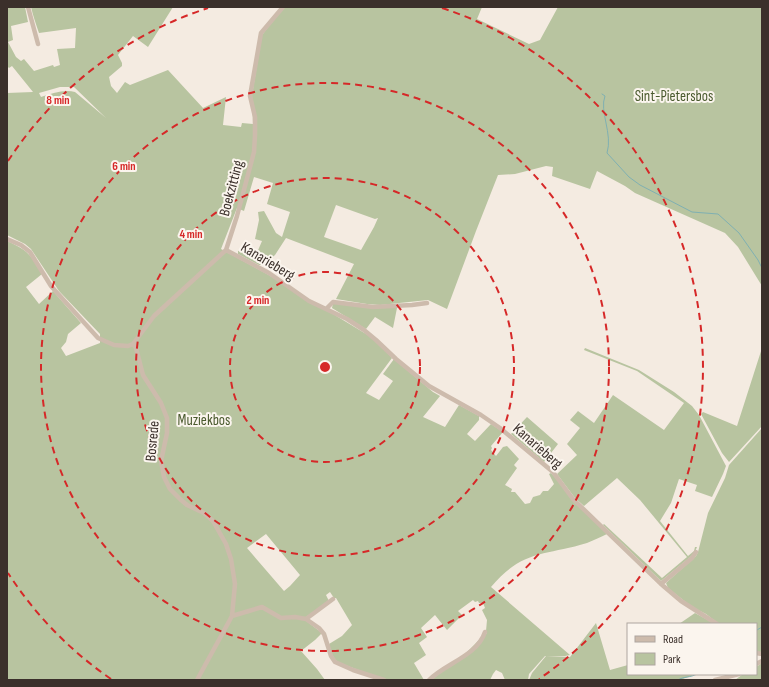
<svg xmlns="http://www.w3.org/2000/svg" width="769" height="687" viewBox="0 0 769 687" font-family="'Sofia Sans Condensed',sans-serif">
<rect width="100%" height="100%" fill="#f4ebe1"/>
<path fill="#b8c4a0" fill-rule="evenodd" d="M 7,7 L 25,7 L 28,22 L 11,26 L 13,40 L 8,42 L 16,57 L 21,61 L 24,59 L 34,71 L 53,65 L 54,67 L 60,65 L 57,49 L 75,48 L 76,28 L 39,33 C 36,24 33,16 31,7 L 173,7 L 148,47 L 133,36 L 118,55 L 122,63 L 122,66 L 109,77 L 111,86 L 117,93 L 125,82 L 130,85 L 168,70 L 203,108 L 226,97 L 223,125 L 241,127 L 242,123 L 253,124 L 252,95 L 262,35 L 284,7 L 482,7 L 477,19 L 529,44 L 540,40 L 558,7 L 762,7 L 762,286 L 738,247 L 725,233 L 635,193 L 625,186 L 597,171 L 590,189 L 552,176 L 553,167 L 546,166 L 515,174 L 498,175 L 476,231 L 447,309 L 428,300 L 380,305 L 367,304 L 336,299 L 354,264 L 286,238 L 275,255 L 263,265 L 259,265 L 238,254 L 238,251 L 241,250 L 256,255 L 262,241 L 255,239 L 259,220 L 258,212 L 264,211 L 276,233 L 282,237 L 290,212 L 267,204 L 273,183 L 254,177 L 244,211 L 237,208 L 221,249 L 267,274 L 376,340 L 392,358 L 366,393 L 379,400 L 393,381 L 383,374 L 394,359 L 433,392 L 440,396 L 423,417 L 445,427 L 459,405 L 479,416 L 479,420 L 467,434 L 475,441 L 491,424 L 503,432 L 491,446 L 492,448 L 491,450 L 496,456 L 503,447 L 507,446 L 519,459 L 514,465 L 517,468 L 505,485 L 512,489 L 511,492 L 515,492 L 525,504 L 530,503 L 533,497 L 540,495 L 543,491 L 548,491 L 554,484 L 549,474 L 551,473 L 607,534 C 601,537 594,540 587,543 C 545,556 523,549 491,587 L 570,655 L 565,656 L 545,656 L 529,674 L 528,680 L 505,680 L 502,673 L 496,670 L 493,674 L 490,680 L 430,680 L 458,661 L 486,633 L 487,634 L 486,631 L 487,620 L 482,610 L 485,608 L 483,603 L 479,603 L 478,601 L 475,602 L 473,600 L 458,611 L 462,615 L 447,630 L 435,615 L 421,628 L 427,637 L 419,643 L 426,655 L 414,663 L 424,680 L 387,680 L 339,663 L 333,658 L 329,644 L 342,636 L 352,625 L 336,598 L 334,598 L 330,592 L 326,595 L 329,601 L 306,617 L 294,617 L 305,620 L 322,633 L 315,640 L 301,651 L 317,669 L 325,680 L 7,680 L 7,241 C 29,251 30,254 42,274 L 26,287 L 39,304 L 53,291 L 81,323 L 68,334 L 66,342 L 61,348 L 66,356 L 100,343 L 100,334 L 59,291 L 31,249 L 25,244 L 7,235 L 7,93 L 33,92 L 12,66 L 9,68 L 7,66 ZM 60,87 L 74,87 L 106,118 L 75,92 C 64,89 51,94 41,97 L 39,93 ZM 336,205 L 375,219 L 378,218 L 374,227 L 361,250 L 324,237 ZM 266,534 L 300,575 L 290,586 L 284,591 L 247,548 Z
M 333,303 L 397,308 L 393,328 L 375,317 L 366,329 L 332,308 Z
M 585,348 L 639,370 L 674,392 L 692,406 L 699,415 L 726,466 L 723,474 L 712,497 L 695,491 L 697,485 L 679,479 L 671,503 L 660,521 L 688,556 L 694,551 L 695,547 L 697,547 L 694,554 L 661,581 L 603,525 L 604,524 L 662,578 L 687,557 L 640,500 L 617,478 L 584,506 L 575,498 L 557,474 L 577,455 L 567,444 L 580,428 L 570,420 L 578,411 L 594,423 L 613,395 L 664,430 L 684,403 L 637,371 L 584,350 Z
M 762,348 L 762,426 L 729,462 L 722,453 L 701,414 L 703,412 L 737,426 Z
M 527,417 L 558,444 L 544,462 L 511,434 Z
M 762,428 L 762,653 L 756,652 L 756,624 L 719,624 L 706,614 L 692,607 L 668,588 L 666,583 L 696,556 L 698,552 L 708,513 L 725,478 L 729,465 Z
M 695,613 L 715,624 L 679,624 Z
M 596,623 L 610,670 L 628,665 L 628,674 L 697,674 L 680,680 L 529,680 L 532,673 L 546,656 L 570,657 Z
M 762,663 L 762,680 L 735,680 L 743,674 L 756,674 L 756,667 Z"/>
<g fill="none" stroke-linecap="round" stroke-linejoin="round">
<path stroke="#7fb0b2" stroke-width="1" d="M 602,94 L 605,96 C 599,111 613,134 607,153 L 629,177 L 640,185 L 692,212 L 718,214 L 739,233 L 758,260 L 762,268
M 757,630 L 762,627
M 678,680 C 684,676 690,678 697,674"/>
<path stroke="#cdbbac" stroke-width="4.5" d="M 28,7 L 38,44
M 7,239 L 21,245 L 30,252 L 51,286 L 98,338 L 114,345 L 128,346 L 133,344
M 226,250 L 269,273 L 309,301 L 347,319 L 364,330 L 376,340 L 396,359 L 429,386 L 481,415 L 500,428 L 553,472 L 573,499 L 661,584 L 681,601 L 717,624
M 326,309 L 333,302 L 373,307 L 412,305 L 427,303
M 133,344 L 154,316 L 226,250 L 237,216 L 254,152 L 255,135 L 255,117 L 250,96 L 261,33 L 283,7
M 133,344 L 136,348 L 143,375 L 161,403 L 167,418 L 167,433 L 161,461 L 164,477 L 170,489 L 180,499 L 187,505 L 204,513 L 213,521 L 226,544 L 231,559 L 235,584 L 232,616 L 197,680
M 661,584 L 692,558 L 696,552
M 232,616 L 262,607 L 281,618 L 295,617 L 306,619 L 319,628 L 324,634 L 331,656 L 335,662 L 353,670 L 384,680
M 306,619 L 333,599
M 756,653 L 762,654
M 756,664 L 762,661
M 429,680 C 446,663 477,656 485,632
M 715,680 L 739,674"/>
</g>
<g fill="none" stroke="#d62828" stroke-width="2" stroke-dasharray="7 5">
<circle cx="325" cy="367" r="95"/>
<circle cx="325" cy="367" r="189"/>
<circle cx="325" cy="367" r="284"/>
<path d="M111 679A378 378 0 0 1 8 573M8 161A378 378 0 0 1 208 8M442 8A378 378 0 0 1 539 679"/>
</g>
<g text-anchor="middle" stroke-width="4" stroke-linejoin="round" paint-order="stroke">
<g font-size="15" fill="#4a5a2e" stroke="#fbf5ee">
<text x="674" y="101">Sint-Pietersbos</text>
<text x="204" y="425">Muziekbos</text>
</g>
<g font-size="15" fill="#3b302b" stroke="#fbf5ee">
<text transform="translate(231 188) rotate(-75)" y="5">Boekzitting</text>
<text transform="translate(268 261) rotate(31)" y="5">Kanarieberg</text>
<text transform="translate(152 441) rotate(-85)" y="5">Bosrede</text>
<text transform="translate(538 446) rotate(41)" y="5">Kanarieberg</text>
</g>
</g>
<circle cx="325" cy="367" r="6" fill="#d62828" stroke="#fbf5ee" stroke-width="2"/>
<g font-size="12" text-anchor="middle" font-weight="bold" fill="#d62828" stroke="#fbf5ee" stroke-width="4" stroke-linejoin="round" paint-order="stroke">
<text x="58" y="104">8 min</text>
<text x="124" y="170">6 min</text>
<text x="191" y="238">4 min</text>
<text x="258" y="304">2 min</text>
</g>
<rect width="769" height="687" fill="none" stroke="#3b302b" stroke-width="16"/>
<rect x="627" y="623" width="130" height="52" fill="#fbf5ee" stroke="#aea6a0"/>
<rect x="635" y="636" width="20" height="6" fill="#cdbbac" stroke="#aea6a0"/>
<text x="663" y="643" font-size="12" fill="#3b302b">Road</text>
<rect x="635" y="653" width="20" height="12" fill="#b8c4a0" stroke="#aea6a0"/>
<text x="663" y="663" font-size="12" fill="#3b302b">Park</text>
</svg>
